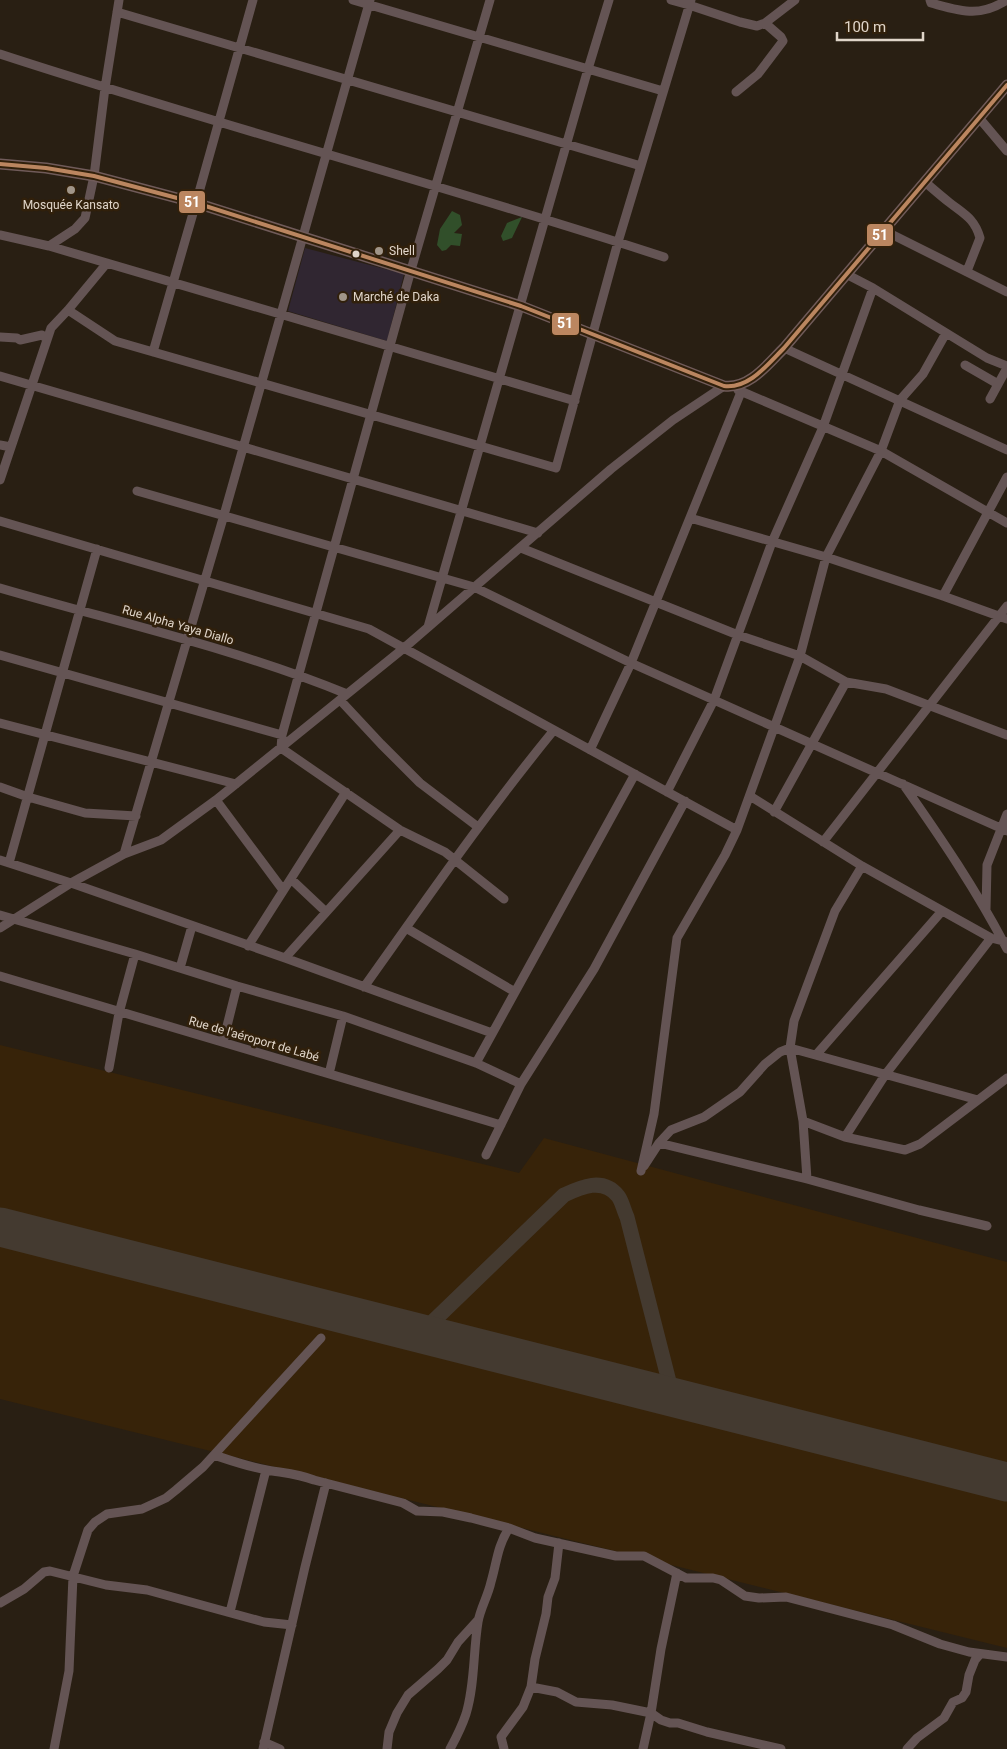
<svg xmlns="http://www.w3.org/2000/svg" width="1007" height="1749" viewBox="0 0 1007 1749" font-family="Roboto,sans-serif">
<rect width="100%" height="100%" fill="#291f13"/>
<path fill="#302631" d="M 305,248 L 404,274 L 387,341 L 288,311 Z"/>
<path fill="#372309" d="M 0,1045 L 519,1173 L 544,1138 L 1007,1262 L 1007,1648 L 0,1399 Z"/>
<path fill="#314f2a" d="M 452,211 L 460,215 L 462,225 L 454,233 L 462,234 L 460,246 L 451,245 L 446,250 L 442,251 L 437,245 L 440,229 Z
M 522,217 L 512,238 L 503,241 L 501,236 L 507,223 Z"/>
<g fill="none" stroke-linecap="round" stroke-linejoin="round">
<path stroke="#443a30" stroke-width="15" d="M 421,1333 L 564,1195 C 581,1187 603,1177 618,1196 C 622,1201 624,1211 627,1217 L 673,1397"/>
<path stroke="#443a30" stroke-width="39" d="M 0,1227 L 1007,1482"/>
<path stroke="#645454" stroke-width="9" d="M 353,0 L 663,91
M 490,0 L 411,270 L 282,735 L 281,748 L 400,830 L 445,852 L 504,899
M 671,0 L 689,5 L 740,22 L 757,26 L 765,23 L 795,0
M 930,0 L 931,3 C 961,11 979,18 1007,0
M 117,12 L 641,166
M 0,54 C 220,126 444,185 664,257
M 736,92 L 758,74 L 783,41 L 781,37 L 765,23
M 980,119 L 1007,151
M 925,182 C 933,189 941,196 950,203 C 964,214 975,219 980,238 L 967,271
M 883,230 L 1007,292
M 0,235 L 49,246 L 575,401
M 49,246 L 75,229 L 85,218 L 94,176 L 105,88 L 119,0
M 846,274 L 873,288 L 987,358 L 1007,366
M 68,310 L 115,341 L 556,468 L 618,242 L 691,0
M 0,337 L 17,338 L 20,340 L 42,335 L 47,339
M 784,348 L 1007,450
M 153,352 L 196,203 L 253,0
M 965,365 L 998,384
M 0,376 L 538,533
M 738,390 L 881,451 L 1007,523
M 990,399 L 1007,368
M 0,445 L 11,447
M 0,480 L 51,328 L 68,310 L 107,263
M 137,491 L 474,587 L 631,663 L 1007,831
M 690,518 L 826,557 L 943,596 L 1007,619
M 0,521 L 369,629 L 737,830
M 521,548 L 738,635 L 800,656 L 846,682 L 886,689 L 1007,735
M 0,588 C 116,622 235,648 347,694
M 943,596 L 1007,477
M 428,627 L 588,69 L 609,0
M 0,655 L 282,735
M 340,700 L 381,744 L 420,783 L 478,827
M 0,723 L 236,784
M 590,750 L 631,663 L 741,392
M 903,784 C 941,838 977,891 1007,949
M 0,787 L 28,797 L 85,813 L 136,816
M 667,792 L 714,700 L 772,542 L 823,427 L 873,288
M 750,796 L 862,866 L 991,938 L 1007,942
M 216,800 L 283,890
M 774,812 L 846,682
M 823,842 L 1007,606
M 124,854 L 224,515 L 370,0
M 0,860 L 71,883 L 285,958 L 492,1033
M 9,863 L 97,549
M 291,879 L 326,912
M 986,909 L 987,865 L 1007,814
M 0,915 L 135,954 L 237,986 L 343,1016 L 476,1063 L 521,1084
M 0,928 L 71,883 L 124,854 L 161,840 L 216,800 L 404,648 L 611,469 L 673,420 L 724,386
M 406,928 L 515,992
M 248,946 L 346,792
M 285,958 L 400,830
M 180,968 L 192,926
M 0,976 L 501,1125
M 364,987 C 426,900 486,813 554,730
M 223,1042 L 237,986
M 816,1055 L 942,911
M 476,1063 L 635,774
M 109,1068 L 119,1013 L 135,954
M 329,1074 L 343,1016
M 803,1121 L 845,1137 L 905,1150 L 920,1144 L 1007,1078
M 845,1137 L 885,1075 L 991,938
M 659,1143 L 807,1179 L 919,1210 L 987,1226
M 486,1155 L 521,1084 L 594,969 L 685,801
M 644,1166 L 659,1143 L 671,1130 L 704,1117 L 740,1092 L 765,1064 L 780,1052 L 790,1048 L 978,1100
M 641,1171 L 654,1114 L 677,938 L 725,855 L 737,830 L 800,656 L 826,557 L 881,451 L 900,400 L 923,374 L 946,333
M 807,1179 L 803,1121 L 790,1048 L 794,1021 L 835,911 L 862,866
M 214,1455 C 232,1461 249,1467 267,1470 C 284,1473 299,1474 314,1480 L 403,1503 L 417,1511 L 443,1512 L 471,1518 L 509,1528 L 535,1538 L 616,1556 L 644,1556 L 686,1578 L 713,1578 L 721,1580 L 745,1596 L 759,1598 L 786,1597 L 893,1625 L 940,1644 L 969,1652 L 1007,1657
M 0,1603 L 24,1589 L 44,1572 L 50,1571 L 106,1585 L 147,1590 L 264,1622 L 292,1625
M 230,1612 L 266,1470
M 531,1687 L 557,1692 L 576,1702 L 612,1705 L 651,1713 L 661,1720 L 670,1723 L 678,1723 L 707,1732 L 781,1749
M 264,1742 L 280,1749
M 54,1749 L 69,1671 L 73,1576 L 88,1530 L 95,1522 L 107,1514 L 142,1509 L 166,1498 L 176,1490 L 203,1467 L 321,1338
M 263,1749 L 305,1567 L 326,1483
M 387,1749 L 389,1732 L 397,1713 L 408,1695 L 438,1669 L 447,1660 L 458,1642 L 478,1620
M 450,1749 C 456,1738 462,1726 466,1714 C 475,1684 473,1653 478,1622 C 480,1609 488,1596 491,1582 C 497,1562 497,1547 509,1528
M 504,1749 L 501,1737 L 523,1707 L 531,1687 L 535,1659 L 546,1614 L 548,1597 L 555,1578 L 559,1543
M 643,1749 L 651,1713 L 661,1649 L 677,1573
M 907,1749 L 917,1738 L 944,1718 L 953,1702 L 962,1698 L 966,1692 L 969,1675 L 975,1660 L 980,1654"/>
<path stroke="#705b5a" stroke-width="11" d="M 0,164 L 46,168 L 94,176 L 196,203 L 521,306 L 724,386 C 749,389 767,365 784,348 L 1007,85"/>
<g stroke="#31200b" stroke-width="8">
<path id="bus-1" d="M 0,164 L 46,168 L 94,176 L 196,203 L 521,306 L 724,386 C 749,389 767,365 784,348 L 1007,85"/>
</g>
<use href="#bus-1" stroke="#bb8660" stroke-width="4"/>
</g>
<g fill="#a09589" stroke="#31200b" stroke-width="2">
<circle cx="71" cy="190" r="5"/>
<circle cx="379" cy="251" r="5"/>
<circle cx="343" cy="297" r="5"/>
</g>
<circle fill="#e0d5c9" stroke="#31200b" stroke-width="2" cx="356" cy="254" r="4.5"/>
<g text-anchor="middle" stroke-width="5" stroke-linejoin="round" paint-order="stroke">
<g font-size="12" fill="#e0d5c9" stroke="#31200b" text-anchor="start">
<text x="71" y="209" text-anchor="middle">Mosquée Kansato</text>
<text x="389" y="255">Shell</text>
<text x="353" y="301">Marché de Daka</text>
</g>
<g font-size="12" fill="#e0d5c9" stroke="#31200b">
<text transform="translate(178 625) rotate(16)" y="4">Rue Alpha Yaya Diallo</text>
<text transform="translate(254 1039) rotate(16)" y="4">Rue de l'aéroport de Labé</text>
</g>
</g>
<g stroke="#31200b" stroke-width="2">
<rect x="178" y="190" width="28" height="24" rx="5" fill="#bb8660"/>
<rect x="866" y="223" width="28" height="24" rx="5" fill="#bb8660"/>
<rect x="551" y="312" width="29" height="24" rx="5" fill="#bb8660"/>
</g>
<g font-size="14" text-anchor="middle" font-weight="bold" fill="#fff">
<text x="192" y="207">51</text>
<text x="880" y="240">51</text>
<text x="565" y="328">51</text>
</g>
<path d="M837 32v8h86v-8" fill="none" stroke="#e0d5c9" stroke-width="2.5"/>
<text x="844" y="32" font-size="15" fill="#e0d5c9" stroke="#31200b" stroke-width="4" paint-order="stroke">100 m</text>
</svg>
